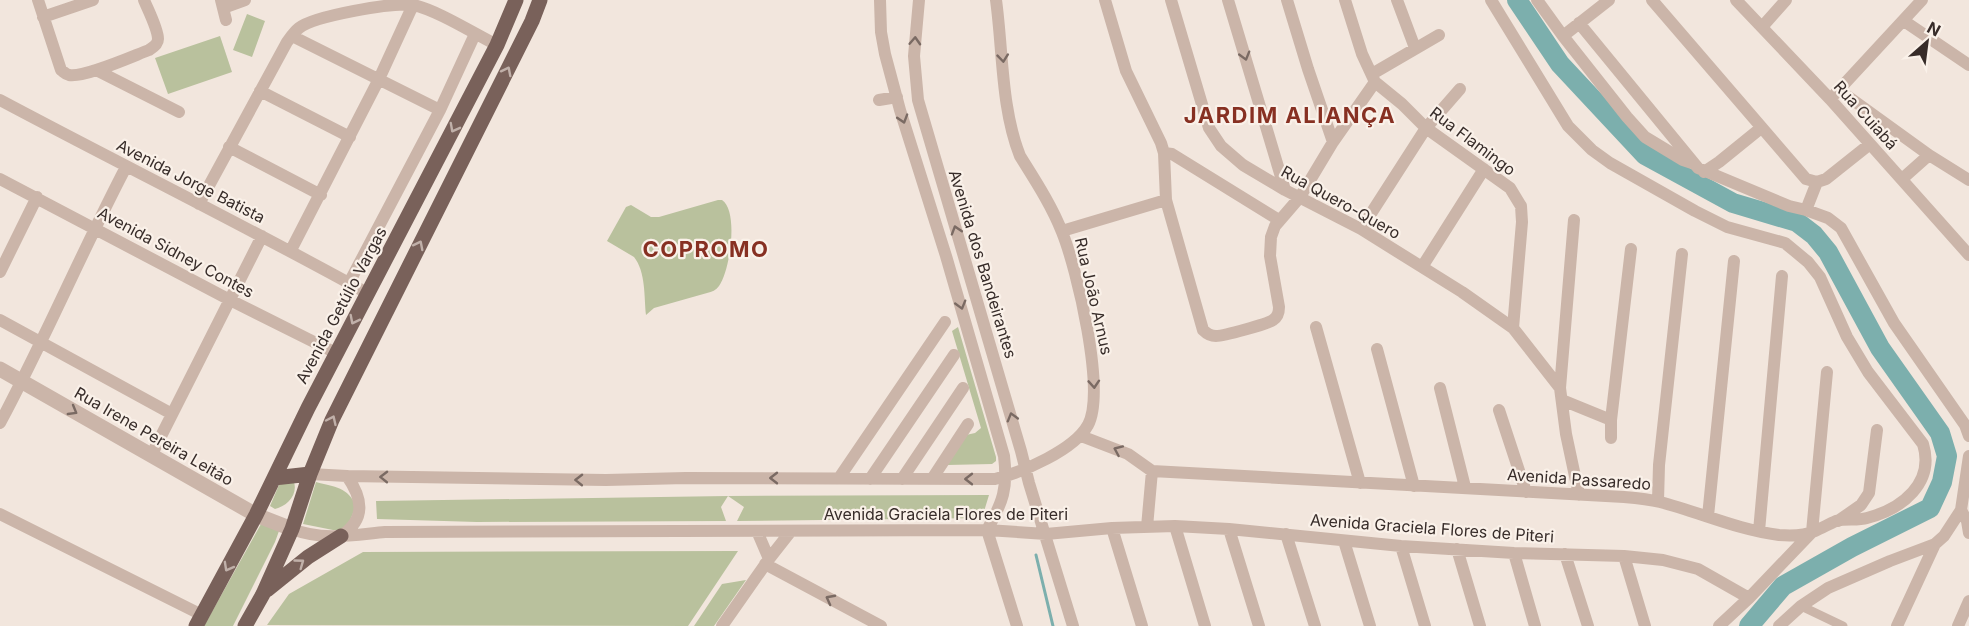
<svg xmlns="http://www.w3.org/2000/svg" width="1969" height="626" viewBox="0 0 1969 626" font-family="Inter,sans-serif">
<rect width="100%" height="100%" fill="#f2e6dd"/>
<path fill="#b9c19d" d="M 247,14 L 265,21 L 252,57 L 233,50 Z
M 220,36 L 232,72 L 168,94 L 155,58 Z
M 718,200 L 722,200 C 739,211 730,271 719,286 C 716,290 712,292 707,293 L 654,308 L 646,315 C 644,297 646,272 634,257 L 607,241 L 626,207 L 631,205 L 651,217 L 659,217 Z
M 958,327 L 996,457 L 996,461 L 992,464 L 947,465 L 966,435 L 975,433 L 981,428 L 952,331 Z
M 290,480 L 294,482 C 298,495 287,506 275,509 L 270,506 L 279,485 Z
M 316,482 C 335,487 348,487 356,506 L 346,530 L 333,530 L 303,524 Z
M 989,495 L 982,518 L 737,521 L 744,507 L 728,496 L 721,507 L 726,521 L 477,522 L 377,519 L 376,501 L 728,496 Z
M 261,524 L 279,531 L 275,542 L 233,626 L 204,626 Z
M 738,551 L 688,626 L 267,625 L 289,594 L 363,552 Z
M 746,580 L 714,626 L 694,626 L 722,584 Z"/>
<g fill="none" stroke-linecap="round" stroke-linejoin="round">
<path stroke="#7cafad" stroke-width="3" d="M 1036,555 L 1053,626"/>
<path stroke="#7cafad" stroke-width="20" d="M 1517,0 L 1560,64 L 1645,155 L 1733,203 L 1797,222 L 1814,235 L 1828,252 L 1880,348 L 1940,433 L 1947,456 L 1942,482 L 1930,508 L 1852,547 L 1783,586 L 1749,626"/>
<path stroke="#cbb5a9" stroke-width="9" d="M 1801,606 L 1843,626"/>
<path stroke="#cbb5a9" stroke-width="12" d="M 38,0 L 61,70 C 64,72 65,74 69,75 C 84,78 133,56 149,50 C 154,47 158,44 158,39 C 158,29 148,10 144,0
M 221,0 L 226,20
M 880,0 L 881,32 L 885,54 L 900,110 L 946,256 L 1004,456 C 1008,488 1003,502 987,530 L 1017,626
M 919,0 L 914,56 L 918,100 L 1021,451 L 1029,483 L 1073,626
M 1105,0 L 1126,71 L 1161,143 L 1164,153 L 1166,200 L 1203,330 C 1207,334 1210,336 1216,336 C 1224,336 1267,324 1273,320 C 1278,317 1279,312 1279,307 L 1270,256 L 1271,237 L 1275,226 L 1300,197 L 1333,142 L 1375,82
M 1171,0 L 1209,128 L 1221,146 L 1243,165 L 1285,190 L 1361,229 L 1462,292 L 1513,328 L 1560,388
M 1228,0 L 1285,190
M 1287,0 L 1308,69 L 1333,142
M 1345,0 L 1362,54 L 1375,82 L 1402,104 L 1426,128 L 1510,188 L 1521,206 L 1522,222 L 1513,328
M 1397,0 L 1415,48
M 1537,0 L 1563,36 L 1627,117 L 1645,137 L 1683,160 L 1692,163
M 1652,0 L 1806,179 L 1817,182 L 1826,179 L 1870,144
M 1736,0 L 1830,99 L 1969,255
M 223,8 L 245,0
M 43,17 L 93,0
M 1904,21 L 1969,65
M 1579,23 L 1698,168 L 1789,206 L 1806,210 L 1817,182
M 1762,27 L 1786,0
M 292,36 L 440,110
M 1563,36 L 1609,0
M 96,70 L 179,112
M 1372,74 L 1439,35
M 1839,90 L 1929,155 L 1969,180
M 260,91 L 350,137
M 1835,94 L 1922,0
M 0,100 C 122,165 246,226 367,293
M 879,100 L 897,97
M 229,147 L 321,195
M 1164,153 L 1172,154 L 1279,220
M 1704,172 L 1719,162 L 1761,128
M 0,179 L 230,300 L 336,353
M 1902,179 L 1929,155
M 199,204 L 287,42 C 290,38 294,32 299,28 C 314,16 393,2 413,5 C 435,9 475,34 497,45
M 1806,210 L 1828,218 L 1841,228 L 1894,323 L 1965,425 L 1969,436
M 1574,220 L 1560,388 L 1566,434 L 1579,495
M 1361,229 L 1426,128 L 1460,89
M 1062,231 L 1166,200
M 291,250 L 379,79 L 413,5
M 1422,267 L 1484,169
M 0,272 L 37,197
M 349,283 L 440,110 L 475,34
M 0,320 L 172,414
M 1316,327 L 1360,483
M 1377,349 L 1414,486
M 1440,388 L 1465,487
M 1562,400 L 1611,420
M 1499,410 L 1526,492
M 0,423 C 45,339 82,251 126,167
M 1081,436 L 1128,454 L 1152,471 L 1624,497 C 1636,498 1648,499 1660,502 C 1699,512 1738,530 1779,535 C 1791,536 1804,536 1815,531 C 1822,528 1829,524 1836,521 C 1845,518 1857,521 1867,518 C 1902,509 1935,483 1923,444 L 1868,372 L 1847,337 L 1820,277 L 1808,262 L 1785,243 L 1727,227 L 1695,211 L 1610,163 L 1592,150 L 1568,126 L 1491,0
M 1611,438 L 1611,420 L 1631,249
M 151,456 L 262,236
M 310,474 L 347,476 L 606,480 L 686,478 L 995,479 C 1023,472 1074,450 1088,425 C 1106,391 1077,269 1062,232 C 1052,206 1035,180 1020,156 C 1001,108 1003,51 996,0
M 839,478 L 945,322
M 870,479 L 954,355
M 902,479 L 963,388
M 932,479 L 968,424
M 1658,501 L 1659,465 L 1682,254
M 1961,510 L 1969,456
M 0,514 L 202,615
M 1708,516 L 1734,261
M 1838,521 L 1861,505 L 1869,493 L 1877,430
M 1175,526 L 1205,626
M 1147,527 L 1152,471
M 1112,528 L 1142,626
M 292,529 C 323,541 353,535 385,532 L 987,530 L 1046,534 L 1112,528 L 1175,526 L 1229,529 L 1401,546 L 1514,553 L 1624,556 L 1663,560 L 1698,569 L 1749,598
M 1229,529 L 1259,626
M 757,531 L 769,559
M 1759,531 L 1782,276
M 1812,532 L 1827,372
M 1286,534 L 1315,626
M 341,536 C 366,519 363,499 347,476
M 1344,541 L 1370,626
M 1401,546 L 1425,626
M 1457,549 L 1480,626
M 1514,553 L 1535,626
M 1565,554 L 1588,626
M 1624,556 L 1645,626
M 765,564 L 881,626
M 722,626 L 769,559 L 791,531
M 1719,626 L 1749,598 L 1812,532
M 1779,626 L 1801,606 L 1828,588 L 1890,561 L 1935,544 L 1944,536 L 1961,510 L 1967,521 L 1969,533
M 1897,626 L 1935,544
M 1958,626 L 1969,601"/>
<path stroke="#cbb5a9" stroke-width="15" d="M 0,369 L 256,515 L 292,529"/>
<path stroke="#79615a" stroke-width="15" d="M 274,478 L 310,474
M 267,590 L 308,557 L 341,536
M 196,626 L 256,515 L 308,408 L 497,45 L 516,0
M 245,626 L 263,594 L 292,529 L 310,474 L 332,420 L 532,21 L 540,0"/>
</g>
<defs><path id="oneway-chevron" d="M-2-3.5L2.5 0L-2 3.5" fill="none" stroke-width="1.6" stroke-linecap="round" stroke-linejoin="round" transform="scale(1.5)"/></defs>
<g stroke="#7a6a63">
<use href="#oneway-chevron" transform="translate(915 41) rotate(-87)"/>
<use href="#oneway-chevron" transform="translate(1245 56) rotate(74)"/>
<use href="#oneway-chevron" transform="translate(1003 58) rotate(84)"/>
<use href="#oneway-chevron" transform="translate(903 119) rotate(73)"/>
<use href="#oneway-chevron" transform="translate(956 230) rotate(-107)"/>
<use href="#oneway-chevron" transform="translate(961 305) rotate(74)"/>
<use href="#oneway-chevron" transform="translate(1094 384) rotate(86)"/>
<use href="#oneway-chevron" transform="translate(73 411) rotate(30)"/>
<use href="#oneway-chevron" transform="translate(1012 417) rotate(-106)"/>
<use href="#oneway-chevron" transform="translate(1118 450) rotate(-156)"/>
<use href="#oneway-chevron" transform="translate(384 477) rotate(-179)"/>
<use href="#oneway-chevron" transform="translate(774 478) rotate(-180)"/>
<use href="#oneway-chevron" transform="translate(969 479) rotate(180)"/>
<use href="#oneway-chevron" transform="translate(579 480) rotate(-179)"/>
<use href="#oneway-chevron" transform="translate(830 599) rotate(-152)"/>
</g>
<g stroke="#c0b0a9">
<use href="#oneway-chevron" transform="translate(507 71) rotate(-63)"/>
<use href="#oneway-chevron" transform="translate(454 128) rotate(118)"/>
<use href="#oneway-chevron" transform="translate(419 245) rotate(-63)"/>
<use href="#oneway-chevron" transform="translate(354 320) rotate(117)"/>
<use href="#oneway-chevron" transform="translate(332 420) rotate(-65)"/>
<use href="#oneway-chevron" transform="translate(300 563) rotate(-36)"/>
<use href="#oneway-chevron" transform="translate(228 567) rotate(119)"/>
</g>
<g text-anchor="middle" stroke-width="4.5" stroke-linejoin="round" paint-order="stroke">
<g font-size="16" fill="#372c29" stroke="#faf1e9">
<text transform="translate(1866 115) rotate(48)" y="6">Rua Cuiabá</text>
<text transform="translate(1473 141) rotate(37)" y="6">Rua Flamingo</text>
<text transform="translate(191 181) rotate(27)" y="6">Avenida Jorge Batista</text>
<text transform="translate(1341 202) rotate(29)" y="6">Rua Quero-Quero</text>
<text transform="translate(176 252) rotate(28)" y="6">Avenida Sidney Contes</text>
<text transform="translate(983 264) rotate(73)" y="6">Avenida dos Bandeirantes</text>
<text transform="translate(1094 296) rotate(77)" y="6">Rua João Arnus</text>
<text transform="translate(341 305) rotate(-62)" y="6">Avenida Getúlio Vargas</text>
<text transform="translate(154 436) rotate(30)" y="6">Rua Irene Pereira Leitão</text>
<text transform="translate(1579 479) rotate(4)" y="6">Avenida Passaredo</text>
<text x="946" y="520">Avenida Graciela Flores de Piteri</text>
<text transform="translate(1432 528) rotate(4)" y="6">Avenida Graciela Flores de Piteri</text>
</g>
<g font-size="22" font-weight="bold" letter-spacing="1.5" fill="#873022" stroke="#faf1e9">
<text x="1290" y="123">JARDIM ALIANÇA</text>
<text x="706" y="257">COPROMO</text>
</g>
</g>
<g transform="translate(1927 42) rotate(28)" stroke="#faf1e9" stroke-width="4.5" paint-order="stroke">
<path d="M0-4.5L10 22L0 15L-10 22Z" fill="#372c29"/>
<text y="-9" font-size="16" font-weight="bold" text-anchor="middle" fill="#372c29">N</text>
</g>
</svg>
